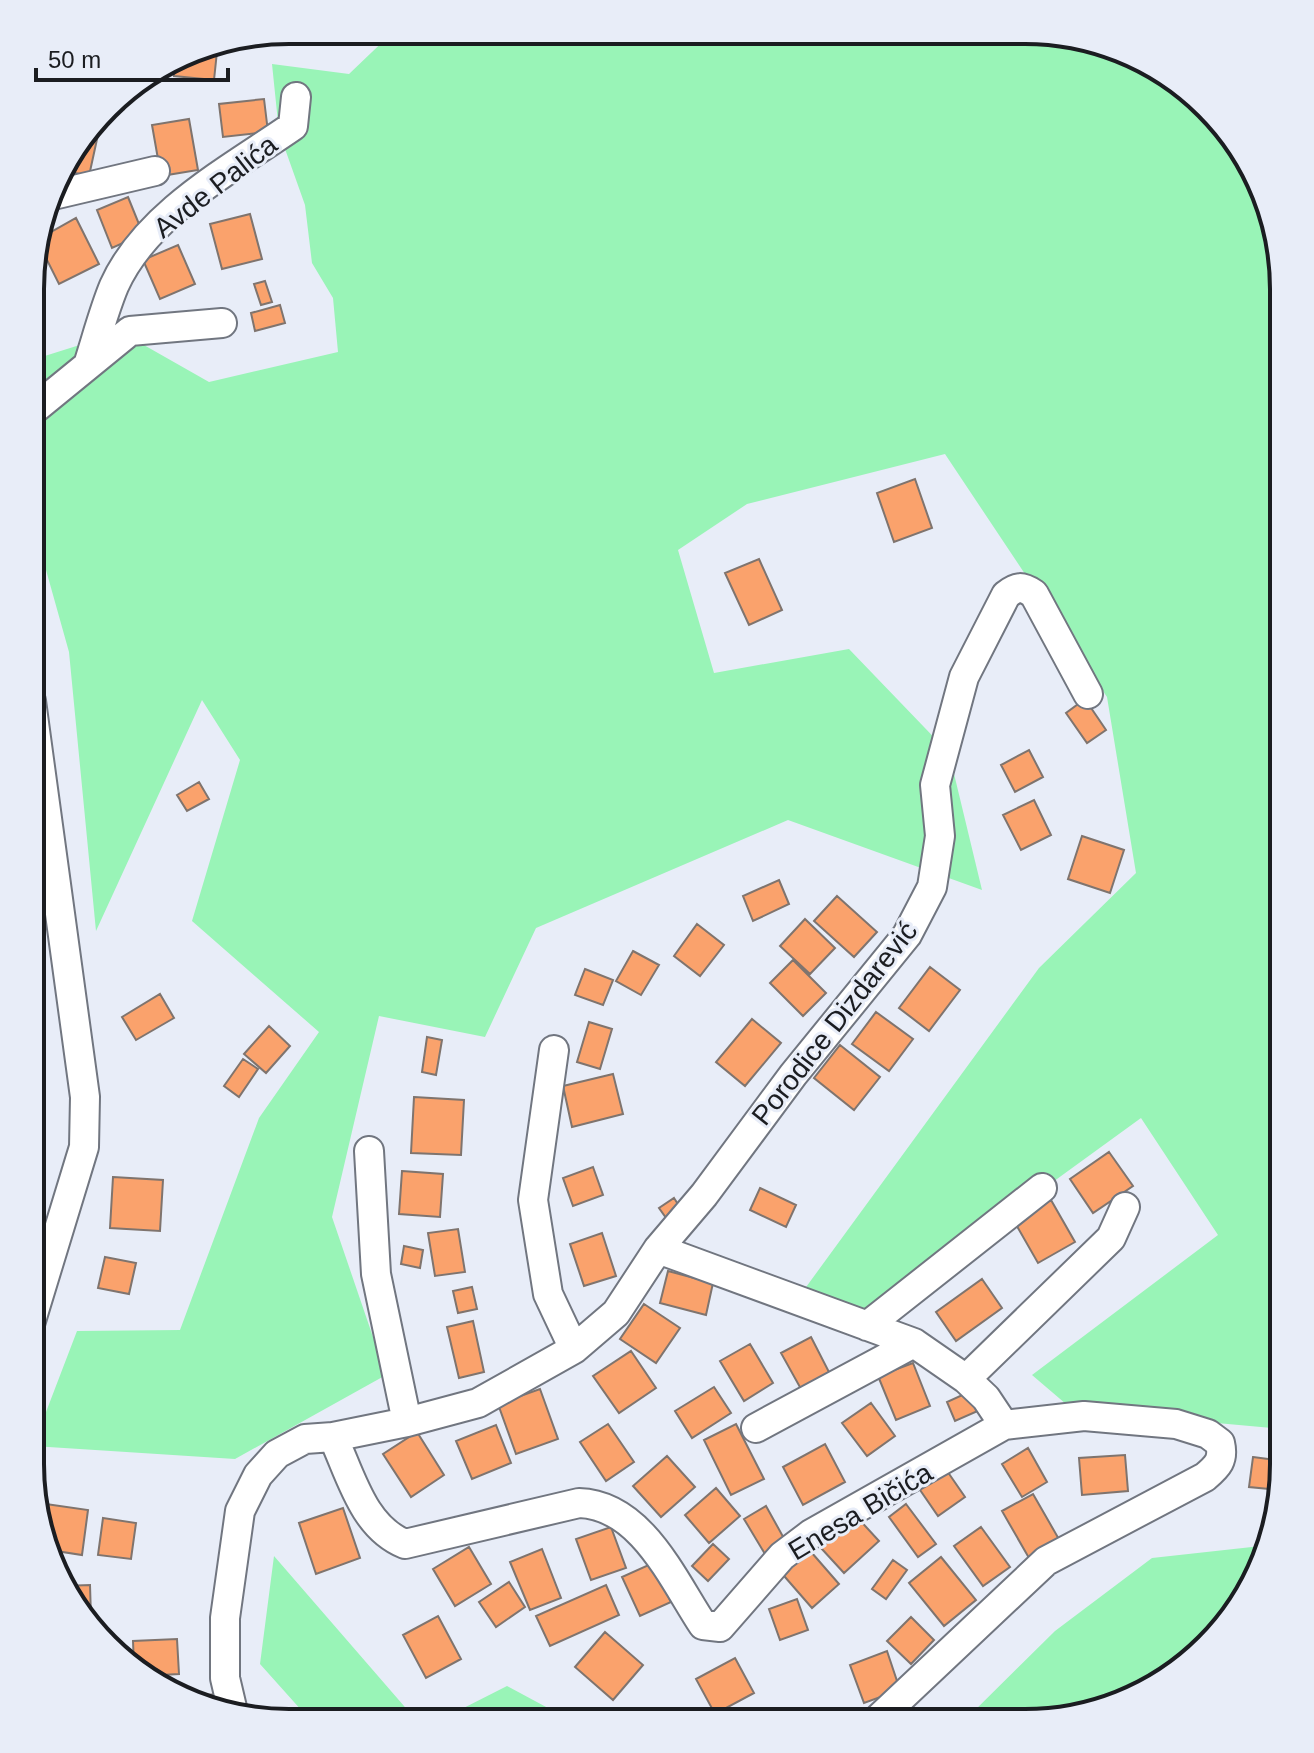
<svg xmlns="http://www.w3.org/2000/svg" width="1314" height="1753" viewBox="0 0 1314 1753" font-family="Arial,sans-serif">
<rect width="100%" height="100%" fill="#e8edf8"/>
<path fill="#99f4b7" d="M 395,30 L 1059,32 L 1182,83 L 1257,174 L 1284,289 L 1283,1429 L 1073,1410 L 1032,1375 L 1218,1235 L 1141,1118 L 870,1315 L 801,1294 L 1039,968 L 1136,873 L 1107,697 L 945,454 L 747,504 L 678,550 L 714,673 L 849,649 L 949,753 L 982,890 L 788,820 L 536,928 L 485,1037 L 379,1016 L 332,1217 L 386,1375 L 235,1459 L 33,1446 L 77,1331 L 180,1330 L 259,1118 L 319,1032 L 192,921 L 240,760 L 202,700 L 96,931 L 69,652 L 32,520 L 32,360 L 121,332 L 209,382 L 338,352 L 333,298 L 312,263 L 305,205 L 279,132 L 272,64 L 349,74 Z
M 1261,1546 L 1240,1608 L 1140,1696 L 1025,1723 L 962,1723 L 1055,1631 L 1152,1558 Z
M 274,1556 L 417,1721 L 311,1721 L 260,1664 Z
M 507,1686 L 574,1722 L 438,1721 Z"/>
<path fill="#faa26c" stroke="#7f746e" stroke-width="2" d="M 218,42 L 214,80 L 174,76 L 175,61 L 205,44 Z
M 130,88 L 124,109 L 110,105 L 119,94 Z
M 264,99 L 268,132 L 223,137 L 219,104 Z
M 189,119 L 198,170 L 161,176 L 152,125 Z
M 90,128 L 99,130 L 89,176 L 61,170 L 65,160 Z
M 128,197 L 143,234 L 112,248 L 97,210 Z
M 250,214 L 262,259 L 222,269 L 210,224 Z
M 76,218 L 99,264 L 59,284 L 37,240 Z
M 178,245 L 195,284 L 160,299 L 143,260 Z
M 34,250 L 44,297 L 32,300 L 32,255 Z
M 265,281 L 272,302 L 261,305 L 254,284 Z
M 280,305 L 285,323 L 255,331 L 251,313 Z
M 915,479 L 932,528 L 894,542 L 877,493 Z
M 759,559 L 782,610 L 749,625 L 725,573 Z
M 1085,699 L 1106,730 L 1087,743 L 1066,713 Z
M 1029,750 L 1043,777 L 1015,792 L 1001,765 Z
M 199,782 L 209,799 L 187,811 L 177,795 Z
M 1034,800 L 1051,835 L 1021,850 L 1003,815 Z
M 31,817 L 35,817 L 41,854 L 31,856 Z
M 1082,836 L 1124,850 L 1110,893 L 1068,879 Z
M 779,880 L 789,904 L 753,921 L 743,896 Z
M 837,896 L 877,932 L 854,957 L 814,921 Z
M 805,919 L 835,948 L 810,974 L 780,946 Z
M 697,924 L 724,945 L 700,976 L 674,956 Z
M 633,951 L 659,965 L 641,995 L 616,981 Z
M 793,960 L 826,993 L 803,1016 L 770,983 Z
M 930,967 L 960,990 L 929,1031 L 899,1008 Z
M 585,969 L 613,980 L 603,1005 L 575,995 Z
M 160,994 L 174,1018 L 136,1040 L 122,1017 Z
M 876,1012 L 913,1039 L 889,1071 L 852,1044 Z
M 752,1019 L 781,1043 L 745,1086 L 716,1062 Z
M 589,1022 L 612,1029 L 600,1069 L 577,1062 Z
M 269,1026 L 290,1046 L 266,1073 L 244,1054 Z
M 427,1037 L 442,1040 L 436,1075 L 422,1072 Z
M 840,1045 L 880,1077 L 854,1110 L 814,1078 Z
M 243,1059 L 258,1069 L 239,1097 L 224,1086 Z
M 613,1074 L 623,1114 L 572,1127 L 563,1086 Z
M 414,1097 L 464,1100 L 461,1155 L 411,1153 Z
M 31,1112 L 40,1169 L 31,1170 Z
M 1109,1152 L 1133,1186 L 1093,1213 L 1070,1179 Z
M 593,1167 L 603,1195 L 573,1206 L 563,1178 Z
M 402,1171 L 443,1174 L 440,1217 L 399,1214 Z
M 113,1177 L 163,1180 L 160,1231 L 110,1228 Z
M 760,1188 L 796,1205 L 786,1227 L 750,1210 Z
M 674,1198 L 683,1212 L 669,1222 L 659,1208 Z
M 1051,1200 L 1075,1242 L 1038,1263 L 1014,1221 Z
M 458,1229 L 465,1272 L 435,1276 L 428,1233 Z
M 602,1233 L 616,1276 L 584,1286 L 570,1244 Z
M 404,1246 L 423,1250 L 420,1268 L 401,1264 Z
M 105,1257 L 136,1263 L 129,1294 L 98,1288 Z
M 668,1271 L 713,1283 L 706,1315 L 660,1303 Z
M 982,1279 L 1002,1308 L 956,1341 L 936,1312 Z
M 472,1287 L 477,1309 L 458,1313 L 453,1291 Z
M 644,1304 L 680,1328 L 656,1363 L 620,1339 Z
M 473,1321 L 484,1372 L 459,1378 L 447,1327 Z
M 811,1337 L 830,1374 L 801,1389 L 781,1353 Z
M 750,1344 L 773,1383 L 744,1401 L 720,1361 Z
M 631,1351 L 656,1388 L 619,1413 L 593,1376 Z
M 913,1363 L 930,1406 L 896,1420 L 878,1376 Z
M 714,1387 L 731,1413 L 692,1438 L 675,1411 Z
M 540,1389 L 558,1439 L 516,1454 L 498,1404 Z
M 971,1391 L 980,1410 L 955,1421 L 947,1402 Z
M 871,1403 L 895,1436 L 867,1456 L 842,1423 Z
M 608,1424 L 634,1462 L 606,1481 L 580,1442 Z
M 736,1424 L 764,1479 L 731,1495 L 704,1440 Z
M 496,1425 L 511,1463 L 472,1479 L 456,1441 Z
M 417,1432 L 444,1475 L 411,1497 L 383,1454 Z
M 825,1444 L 845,1482 L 803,1505 L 783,1467 Z
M 1028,1448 L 1047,1482 L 1022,1497 L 1002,1464 Z
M 1125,1455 L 1128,1491 L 1082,1495 L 1079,1458 Z
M 667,1456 L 695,1487 L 661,1517 L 633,1486 Z
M 1253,1457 L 1283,1461 L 1280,1490 L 1249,1487 Z
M 945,1468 L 965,1497 L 938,1516 L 918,1487 Z
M 716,1488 L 740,1516 L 709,1543 L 685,1515 Z
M 1033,1494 L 1060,1541 L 1029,1558 L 1002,1511 Z
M 39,1503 L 88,1510 L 82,1555 L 50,1550 Z
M 906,1504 L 936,1544 L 918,1557 L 889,1517 Z
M 766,1506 L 786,1542 L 765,1554 L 744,1519 Z
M 343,1508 L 360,1558 L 316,1574 L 299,1523 Z
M 856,1516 L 879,1541 L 844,1573 L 821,1548 Z
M 103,1518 L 136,1523 L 131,1559 L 98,1555 Z
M 611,1527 L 626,1568 L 591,1580 L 576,1539 Z
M 981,1527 L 1010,1567 L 983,1586 L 954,1546 Z
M 713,1544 L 729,1559 L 708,1581 L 692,1566 Z
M 805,1545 L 839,1584 L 812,1608 L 778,1569 Z
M 469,1547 L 491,1584 L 455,1606 L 433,1569 Z
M 542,1549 L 561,1598 L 530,1610 L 510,1562 Z
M 941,1557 L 976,1600 L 944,1626 L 909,1583 Z
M 893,1560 L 907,1570 L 886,1599 L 872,1589 Z
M 653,1563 L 671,1602 L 640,1616 L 622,1577 Z
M 509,1582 L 525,1607 L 496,1627 L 479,1602 Z
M 90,1585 L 91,1617 L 63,1586 Z
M 606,1585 L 619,1615 L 550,1646 L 536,1616 Z
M 797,1599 L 808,1630 L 780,1640 L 769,1609 Z
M 438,1616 L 461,1659 L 426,1678 L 403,1635 Z
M 911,1617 L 934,1640 L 911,1664 L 887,1641 Z
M 605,1632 L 643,1665 L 613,1700 L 575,1667 Z
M 177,1639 L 179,1674 L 142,1676 L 134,1667 L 133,1641 Z
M 887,1651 L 900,1690 L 864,1703 L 850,1665 Z
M 735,1658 L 754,1693 L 715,1714 L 696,1679 Z
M 219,1694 L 220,1707 L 189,1696 Z"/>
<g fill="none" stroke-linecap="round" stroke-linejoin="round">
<g stroke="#717680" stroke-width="32">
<path id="minor" d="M 53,195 L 155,171
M 89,362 C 97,337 104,310 114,286 C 146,214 231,169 293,126 L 296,97
M 32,411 L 130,331 L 222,323
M 554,1050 L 533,1200 L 548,1294 L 574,1349
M 369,1151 L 376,1274 L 407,1422
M 658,1249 L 914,1343 L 966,1379 L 986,1398 L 1004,1425
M 30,1324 L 84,1147 L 85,1097 L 31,701
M 867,1326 L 1042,1188
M 966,1379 L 1111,1238 L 1125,1207
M 756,1428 L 914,1343
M 333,1437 C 351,1476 363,1527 405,1544 L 579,1503 C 641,1505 672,1578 703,1625 L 720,1627 L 782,1556 L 811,1534 L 1004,1425 L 1084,1416 L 1176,1424 L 1208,1434 L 1220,1443 C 1224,1460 1218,1466 1205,1477 L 1046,1561 L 874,1723
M 233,1712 L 225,1678 L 225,1618 L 240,1511 L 258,1475 L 277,1454 L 305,1439 L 333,1437 L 407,1422 L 478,1403 L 574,1349 L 616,1313 L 658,1249 L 704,1195 L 793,1075 L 907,935 L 932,887 L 940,836 L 935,785 L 964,677 L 1006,595 C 1017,586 1022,586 1034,594 L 1088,694"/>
</g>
<use href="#minor" stroke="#fff" stroke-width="28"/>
</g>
<g text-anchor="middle" stroke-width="6" stroke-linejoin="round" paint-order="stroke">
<g font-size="28" fill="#1b1d21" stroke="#e8edf8">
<text transform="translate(215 186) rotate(-38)" y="10">Avde Palića</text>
<text transform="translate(834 1023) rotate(-52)" y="10">Porodice Dizdarević</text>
<text transform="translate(860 1511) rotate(-31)" y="10">Enesa Bičića</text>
</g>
</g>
<path d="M0 0H1314V1753H0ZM289 44H1025A245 245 0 0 1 1270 289V1464A245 245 0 0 1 1025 1709H289A245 245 0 0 1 44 1464V289A245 245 0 0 1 289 44Z" fill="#e8edf8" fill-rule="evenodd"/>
<path fill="none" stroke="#1b1d21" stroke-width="4" d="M289 44H1025A245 245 0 0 1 1270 289V1464A245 245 0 0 1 1025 1709H289A245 245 0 0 1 44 1464V289A245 245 0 0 1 289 44Z"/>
<path d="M36 68v12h192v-12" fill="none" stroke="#1b1d21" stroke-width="4"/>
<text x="48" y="68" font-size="24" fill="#1b1d21" stroke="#e8edf8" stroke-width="6" paint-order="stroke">50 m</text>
</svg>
